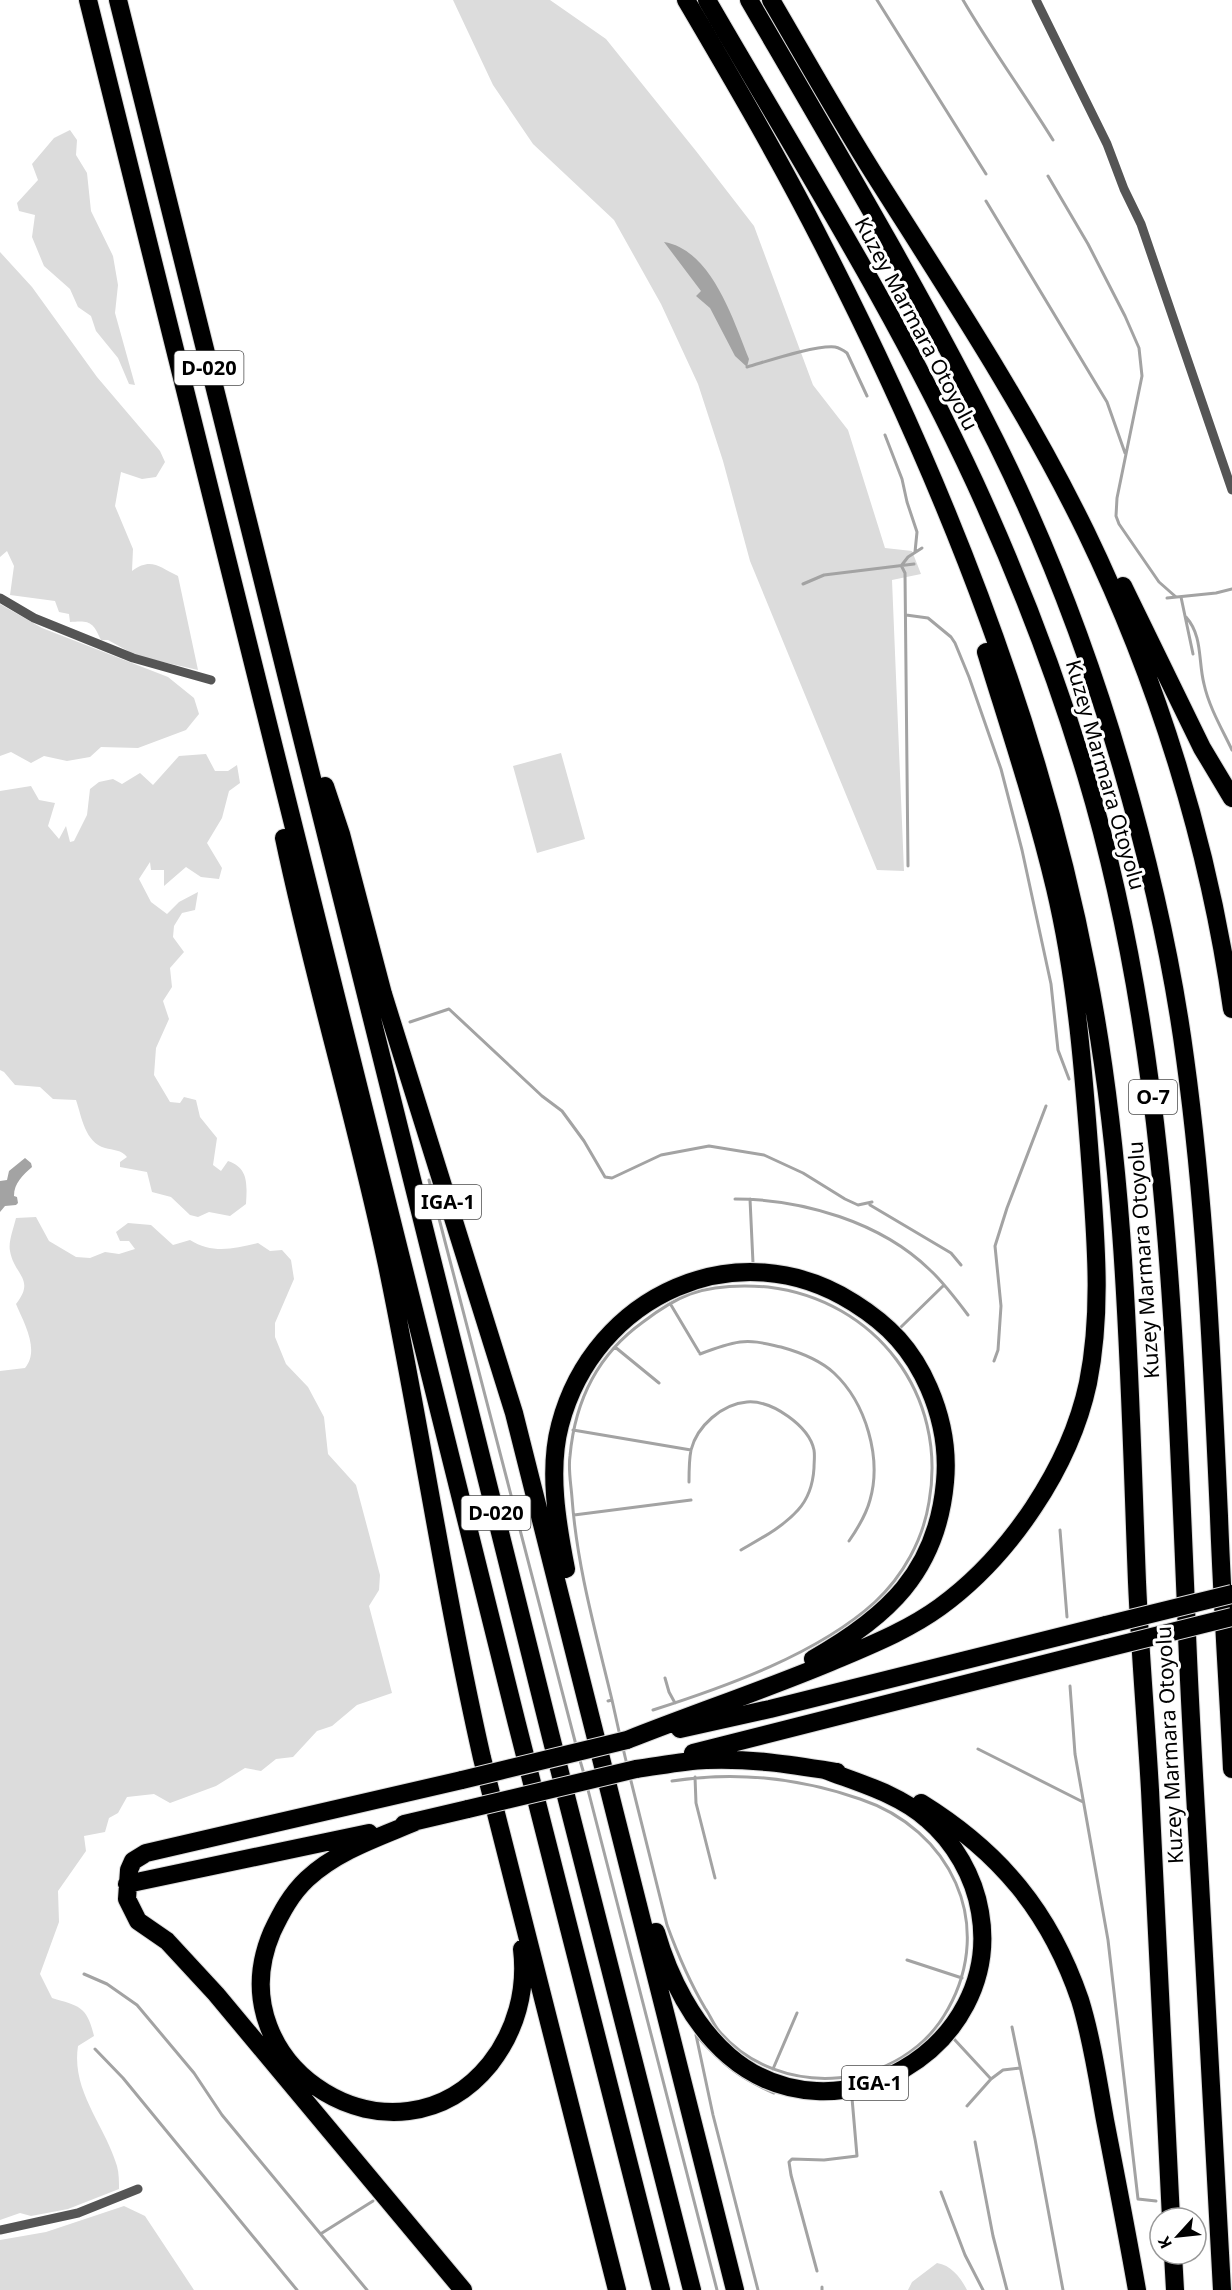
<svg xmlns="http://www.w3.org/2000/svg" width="1232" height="2290" viewBox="0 0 1232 2290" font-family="'Noto Sans',sans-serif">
<rect width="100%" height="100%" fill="#fff"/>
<path fill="#dcdcdc" d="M 453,0 L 550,0 L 606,39 L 696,151 L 754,226 L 813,385 L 848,430 L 885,548 L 912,551 L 921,574 L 892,580 L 904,871 L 877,870 L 750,561 L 723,461 L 698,384 L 661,304 L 614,220 L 533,144 L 493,85 Z
M 70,130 L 77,140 L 76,155 L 87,173 L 91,211 L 113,256 L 118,285 L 115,313 L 135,385 L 129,384 L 118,358 L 96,331 L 91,316 L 78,307 L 70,289 L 44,266 L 32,237 L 35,215 L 19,211 L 17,203 L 38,180 L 32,164 L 54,138 Z
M 0,252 L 32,287 L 97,377 L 160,451 L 165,462 L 156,477 L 142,479 L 121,472 L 115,506 L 133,549 L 132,571 C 151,557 159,567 178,576 L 198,670 L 137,656 L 108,640 L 101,640 C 93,622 90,620 70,622 L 69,614 L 59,612 L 55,601 L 10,595 L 14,566 L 7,551 L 0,557 Z
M 0,604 L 42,628 L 168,677 L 194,698 L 199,714 L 186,730 L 138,748 L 101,747 L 90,757 L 67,761 L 44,756 L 31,763 L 11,752 L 0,756 Z
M 561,753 L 585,839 L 537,853 L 513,766 Z
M 206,754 L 215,771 L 228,771 L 237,765 L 240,783 L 229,791 L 222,818 L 207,843 L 222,868 L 219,879 L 201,877 L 186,867 L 164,886 L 164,870 L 151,870 L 150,862 L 139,879 L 151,902 L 167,914 L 179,902 L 198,892 L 195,910 L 182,913 L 174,926 L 173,937 L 184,952 L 170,968 L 172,987 L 163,1001 L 169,1019 L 156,1048 L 154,1075 L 170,1102 L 180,1103 L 184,1097 L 196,1100 L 200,1117 L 217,1138 L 213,1165 L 221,1171 L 228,1161 C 249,1168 247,1185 246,1204 L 230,1216 L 209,1212 L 198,1217 L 190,1215 L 171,1197 L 152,1192 L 147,1172 L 120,1167 L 120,1162 L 127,1157 C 122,1150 113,1150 105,1148 C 85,1142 82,1118 76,1100 L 53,1099 L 40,1087 L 15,1085 L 4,1072 L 0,1070 L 0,791 L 31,786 L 39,800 L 55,803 L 48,826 L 59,839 L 66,826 L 70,842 L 74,841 L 87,815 L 90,789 L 99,782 L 113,779 L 122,784 L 140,773 L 153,785 L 179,756 Z
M 36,1217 L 49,1241 L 76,1257 L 90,1258 L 105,1252 L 119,1254 L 135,1249 L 129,1241 L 120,1241 L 116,1232 L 128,1223 L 151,1225 L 173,1245 L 190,1240 C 212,1254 234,1249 258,1243 L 270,1251 L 282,1250 L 291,1260 L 294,1279 L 275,1323 L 275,1337 L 286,1364 L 308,1387 L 324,1417 L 328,1454 L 356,1485 L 380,1575 L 379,1590 L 369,1606 L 392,1693 L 357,1705 L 332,1726 L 317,1731 L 293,1757 L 276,1759 L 261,1771 L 245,1768 L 216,1786 L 170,1803 L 154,1794 L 127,1797 L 118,1813 L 109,1818 L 105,1832 L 84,1836 L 86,1851 L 58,1891 L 59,1922 L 40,1974 L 52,1998 C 79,2006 87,2006 94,2036 L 78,2046 C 71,2091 105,2125 117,2166 C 119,2173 119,2182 119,2189 L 68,2209 L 31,2216 L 20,2213 L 0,2220 L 0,1371 L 25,1368 C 40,1350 24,1323 16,1304 C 36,1279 14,1275 10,1251 C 8,1242 14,1227 16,1218 Z
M 124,2206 L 145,2216 L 194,2290 L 0,2290 L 0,2240 L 46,2232 Z
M 937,2263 C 951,2265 961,2278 967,2290 L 908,2290 L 912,2282 Z"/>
<path fill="#a3a3a3" d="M 664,242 C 712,250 733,320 749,359 L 747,367 L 735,356 L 710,308 L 696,296 L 701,291 Z
M 25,1158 L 31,1163 L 32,1167 C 23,1175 14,1183 14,1196 L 17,1197 L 18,1203 L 16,1205 L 5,1206 L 0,1212 L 0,1181 L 7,1180 L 9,1171 Z"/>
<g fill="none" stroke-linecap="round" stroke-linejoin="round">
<path stroke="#a3a3a3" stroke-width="3" d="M 877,0 L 986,174
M 963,0 C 991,48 1024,93 1053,140
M 1048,176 L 1088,244 L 1125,316 L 1139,348 L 1142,376 L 1117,498 L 1116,516 L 1119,524 L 1159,582 L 1176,597
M 986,201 L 1107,402 L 1125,453
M 747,367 C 768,361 815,345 835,347 C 840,348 843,350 847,353 L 867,396
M 885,435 L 902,479 L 907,502 L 917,532 L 915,552
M 901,566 L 908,557 L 922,548
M 902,567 L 905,573 L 908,866
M 803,584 L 824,575 L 914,564
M 1181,597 L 1193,654
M 1167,598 L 1216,593 L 1232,589
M 906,615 L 928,618 L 951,637 L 955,643 L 969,677 L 1001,769 L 1022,850 L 1051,984 L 1058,1050 L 1069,1079
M 1186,617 C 1203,636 1198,661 1204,684 C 1209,707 1222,729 1232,750
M 410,1022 L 449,1009 L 542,1096 L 562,1111 L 584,1141 L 605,1177 L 612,1178 L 661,1155 L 709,1146 L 764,1155 L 803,1173 L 845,1199 L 858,1205 L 872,1202
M 429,1180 L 576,1745
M 735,1199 C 802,1199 881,1222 930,1270 C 944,1283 956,1299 968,1315
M 750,1199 L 753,1263
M 870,1205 L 951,1253 L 961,1265
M 671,1305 L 699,1352
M 901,1327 L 944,1285
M 615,1347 L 659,1383
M 700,1354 C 713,1349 726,1344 740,1342 C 754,1340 767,1344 781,1347 C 799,1352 820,1360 834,1373 C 866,1403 882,1458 870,1500 C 866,1515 858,1528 849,1541
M 994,1361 L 998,1350 L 1001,1306 L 995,1246 L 1007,1208 L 1046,1106
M 573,1430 L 691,1450
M 689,1482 C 689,1472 689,1460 691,1450 C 697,1426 722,1404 747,1402 C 772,1400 809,1426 814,1450 C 815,1456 814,1462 814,1468 C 813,1484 808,1499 798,1510 C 783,1527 760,1539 741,1550
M 574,1515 L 691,1500
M 1060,1530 L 1067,1617
M 665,1678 L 669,1692 L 675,1703
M 1070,1686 L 1075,1754 L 1108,1940 L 1138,2199 L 1156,2201
M 612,1700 C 596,1633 577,1567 572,1498 C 571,1484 568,1469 570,1456 C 575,1400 597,1355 643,1322 C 656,1312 674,1300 690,1294 C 713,1286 743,1285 768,1287 C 876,1300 948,1395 929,1502 C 923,1540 903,1576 875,1602 C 818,1654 725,1687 653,1710
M 608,1701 L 612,1700 L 620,1736
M 623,1748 L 627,1765
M 978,1749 L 1083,1802
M 579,1757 L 584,1774
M 630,1777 L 667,1925 C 678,1955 689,1981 705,2008 C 710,2015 713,2024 719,2031 C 779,2102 903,2092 948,2009 C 996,1923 950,1829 860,1799 C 799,1778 735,1771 672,1781
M 695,1777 L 696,1803 L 715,1878
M 587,1786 L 717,2290
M 907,1960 L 962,1978
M 84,1974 L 107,1984 L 137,2005 L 194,2073 L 222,2115 L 367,2290
M 1012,2027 L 1035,2139 L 1063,2290
M 696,2035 L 713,2115 L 758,2290
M 697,2036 C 722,2064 739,2078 774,2093
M 954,2039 L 991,2079
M 95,2049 L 123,2078 L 297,2290
M 773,2069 L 797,2013
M 967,2106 L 991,2079 L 1003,2070 L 1020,2068
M 975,2142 L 993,2236 L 1007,2290
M 941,2192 L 965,2255 L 983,2290
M 322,2233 L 373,2201
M 817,2271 L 791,2175 L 789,2162 L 792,2159 L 824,2160 L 857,2156 L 852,2098
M 822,2290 L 822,2287"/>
<g stroke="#dbdbdb" stroke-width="20">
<path id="highway" d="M 88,0 L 517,1724 L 661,2290
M 118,0 L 551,1737 L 692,2290
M 686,0 C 733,80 780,160 822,243 C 938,469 1039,720 1087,970 C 1127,1171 1129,1377 1137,1582 C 1140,1651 1146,1720 1150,1790 C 1157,1932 1164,2075 1171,2218
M 707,0 C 799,159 898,316 975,483 C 1018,577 1056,675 1086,775 C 1167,1045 1174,1327 1186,1607 C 1189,1699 1195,1790 1200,1882 C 1208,2018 1214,2154 1222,2290
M 749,0 C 834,146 920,291 996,442 C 1047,545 1089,655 1121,765 C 1149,861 1172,960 1185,1058 C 1206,1210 1212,1363 1219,1516 C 1222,1601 1228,1685 1232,1769
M 771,0 C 805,58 838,117 874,174 C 948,291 1025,407 1086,532 C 1158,681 1209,845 1232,1009
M 1123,586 L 1202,748 L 1232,798
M 325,786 L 341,834 L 383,994 L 514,1413 L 735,2290
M 284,838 C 314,981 357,1122 387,1265 C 421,1429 445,1595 482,1758 L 617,2290
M 566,1569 C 557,1523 548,1470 560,1425 C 594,1295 738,1229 854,1303 C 889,1325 912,1349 929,1388 C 942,1418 948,1450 945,1482 C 937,1572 887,1617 813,1659
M 680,1729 L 770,1709 L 1106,1625
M 627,1740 C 695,1713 764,1690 831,1662 C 868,1646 907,1631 940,1607 C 1010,1556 1070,1467 1088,1383 C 1102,1313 1096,1243 1091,1172 C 1084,1077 1077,981 1055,888 C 1036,808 1010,730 986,652
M 693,1753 L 1107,1648
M 636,1769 C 659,1766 683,1761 706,1760 C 751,1758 793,1765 837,1772
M 462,1780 L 146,1853 L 133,1861 L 129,1870 L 127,1899 L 138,1921 L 167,1941 L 216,1994 L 463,2290
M 921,1803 C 1000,1852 1050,1912 1080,2000 C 1092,2039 1098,2081 1105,2120 C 1116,2177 1127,2233 1137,2290
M 415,1822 C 377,1838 337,1851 307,1879 C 291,1894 281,1913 272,1932 C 214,2068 397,2179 490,2064 C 516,2031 527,1990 522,1949
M 404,1824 L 468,1809
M 127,1884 L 369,1833
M 656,1932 C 669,1977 693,2025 729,2056 C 835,2147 1004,2048 980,1912 C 974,1876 954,1842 927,1819 C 899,1794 859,1783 825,1770
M 1173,2254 L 1175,2290"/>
</g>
<path stroke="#555" stroke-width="9" d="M 1036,0 L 1107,144 L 1124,189 L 1141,224 L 1232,490
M 0,598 L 34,618 L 133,658 L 211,680
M 0,2230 L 78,2213 L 138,2189"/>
<use href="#highway" stroke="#000" stroke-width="18"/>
<g stroke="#dbdbdb" stroke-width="20" stroke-linecap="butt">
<path id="highway-bridge" d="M 1106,1625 L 1232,1594
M 1107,1648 L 1232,1617
M 462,1780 L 627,1740
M 468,1809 L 636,1769"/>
</g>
<use href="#highway-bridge" stroke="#000" stroke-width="18"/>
</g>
<g text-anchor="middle" stroke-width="6" stroke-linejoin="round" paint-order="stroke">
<g fill="#fff" stroke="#4c4c4c" stroke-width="1.5">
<rect x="174.5" y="351" width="69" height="34" rx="4.5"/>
<rect x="1129" y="1080" width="48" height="34" rx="4.5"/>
<rect x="415" y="1185" width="66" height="34" rx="4.5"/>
<rect x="461.5" y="1496" width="69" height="34" rx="4.5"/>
<rect x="842" y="2066" width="66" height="34" rx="4.5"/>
</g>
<g font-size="20" font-weight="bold" fill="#000">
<text x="209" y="375">D-020</text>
<text x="1153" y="1104">O-7</text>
<text x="448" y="1209">IGA-1</text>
<text x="496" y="1520">D-020</text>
<text x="875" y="2090">IGA-1</text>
</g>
<g font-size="21" fill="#000" stroke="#fff">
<text transform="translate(916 324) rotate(62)" y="7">Kuzey Marmara Otoyolu</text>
<text transform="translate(1105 775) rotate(74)" y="7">Kuzey Marmara Otoyolu</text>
<text transform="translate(1144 1260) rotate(-94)" y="7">Kuzey Marmara Otoyolu</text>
<text transform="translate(1170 1745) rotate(-93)" y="7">Kuzey Marmara Otoyolu</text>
</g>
</g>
<g transform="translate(1178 2236) rotate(243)"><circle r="28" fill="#ffffff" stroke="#999999" stroke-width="1.5"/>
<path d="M0-4.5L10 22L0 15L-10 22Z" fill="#000000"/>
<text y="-9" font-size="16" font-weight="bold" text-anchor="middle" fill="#000000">K</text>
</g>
</svg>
